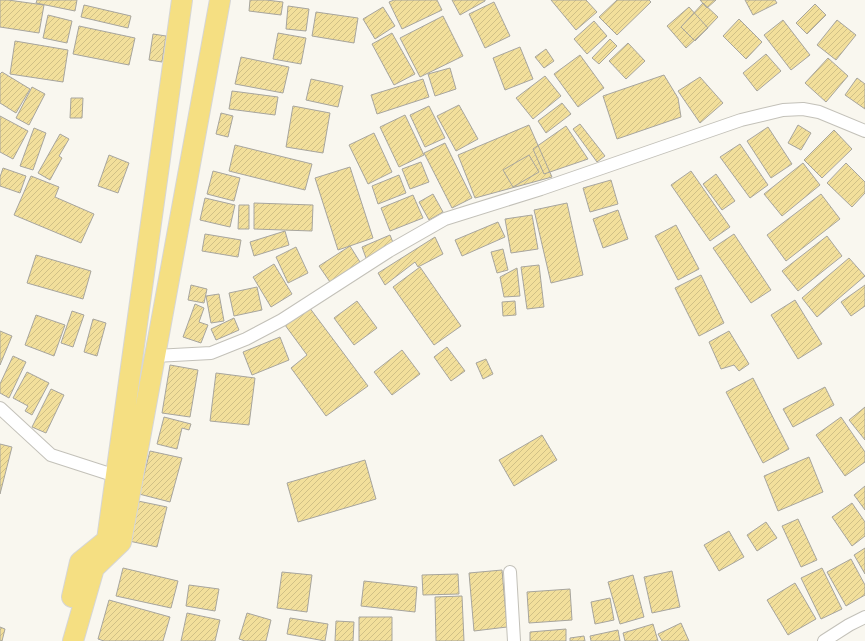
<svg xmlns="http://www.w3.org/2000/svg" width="865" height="641" viewBox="0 0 865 641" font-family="Inter,sans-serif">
<defs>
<pattern id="building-hatch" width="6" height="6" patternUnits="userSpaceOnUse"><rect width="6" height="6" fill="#f2df9b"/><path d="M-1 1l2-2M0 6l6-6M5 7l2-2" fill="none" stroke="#d0c086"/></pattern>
</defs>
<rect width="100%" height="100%" fill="#f9f7ef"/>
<path fill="url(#building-hatch)" stroke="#a7a59e" d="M 0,0 L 8,0 L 44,5 L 39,33 L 0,27 Z
M 37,0 L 77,0 L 75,11 L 36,3 Z
M 250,0 L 266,0 L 283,2 L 281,15 L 249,11 Z
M 394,0 L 437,0 L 442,10 L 402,29 L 389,2 Z
M 452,0 L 485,0 L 485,1 L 460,15 Z
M 551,0 L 586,0 L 597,12 L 576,30 Z
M 617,0 L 649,0 L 651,2 L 617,35 L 599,17 Z
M 700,0 L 716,0 L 707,8 Z
M 745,0 L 775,0 L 777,3 L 753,15 Z
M 494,2 L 510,36 L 485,48 L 469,14 Z
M 703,3 L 718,17 L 695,41 L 681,27 Z
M 815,4 L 826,15 L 807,34 L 796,23 Z
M 84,5 L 131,16 L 128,28 L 81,17 Z
M 288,6 L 309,9 L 306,31 L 286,29 Z
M 383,7 L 395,26 L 375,39 L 363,19 Z
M 689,7 L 708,28 L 686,48 L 667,26 Z
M 316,12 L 358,18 L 354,43 L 312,36 Z
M 48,15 L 72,21 L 67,43 L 43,38 Z
M 443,16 L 463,56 L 420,77 L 400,38 Z
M 739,19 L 762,42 L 746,59 L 723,36 Z
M 783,20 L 810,55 L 791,70 L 764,35 Z
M 837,20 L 856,35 L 836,60 L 817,45 Z
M 594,21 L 607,36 L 587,54 L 574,39 Z
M 79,26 L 135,38 L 129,65 L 73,54 Z
M 278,33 L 306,38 L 301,64 L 273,59 Z
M 392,33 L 415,74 L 394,85 L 372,44 Z
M 153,34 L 166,36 L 162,62 L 149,60 Z
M 610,39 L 617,46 L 599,64 L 592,58 Z
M 15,41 L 68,50 L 63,82 L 10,74 Z
M 628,43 L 645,61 L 626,79 L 609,61 Z
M 520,47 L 533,79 L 505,90 L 493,58 Z
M 546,49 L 554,61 L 544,68 L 535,57 Z
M 766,54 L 781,71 L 757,91 L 743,73 Z
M 580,55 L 604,88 L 578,107 L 554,74 Z
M 241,57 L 289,67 L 283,93 L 235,84 Z
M 828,58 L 848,76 L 826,102 L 805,83 Z
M 450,68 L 456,89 L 435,96 L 428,74 Z
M 2,72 L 30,89 L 16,113 L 0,103 L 0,74 Z
M 664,75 L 678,98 L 681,117 L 617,139 L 603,96 Z
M 545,76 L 561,96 L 533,119 L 516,98 Z
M 700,77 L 723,103 L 700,123 L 678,91 Z
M 857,78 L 865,84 L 865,109 L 845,95 Z
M 311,79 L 343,86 L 338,107 L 306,100 Z
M 423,79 L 429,97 L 377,114 L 371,95 Z
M 32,87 L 45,94 L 29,125 L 16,118 Z
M 232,91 L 278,97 L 275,115 L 229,109 Z
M 71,98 L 83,98 L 82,118 L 70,118 Z
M 562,103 L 571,114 L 546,133 L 538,121 Z
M 459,105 L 478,139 L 456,151 L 437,116 Z
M 293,106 L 330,113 L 323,153 L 286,147 Z
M 429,106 L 445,138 L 425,147 L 410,115 Z
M 221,113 L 233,116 L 228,137 L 216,134 Z
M 405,115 L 424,155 L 399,167 L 380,127 Z
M 0,116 L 28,131 L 13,159 L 0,152 Z
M 580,124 L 605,156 L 597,162 L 573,129 Z
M 529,125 L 552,177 L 475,198 L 458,155 Z
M 798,125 L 811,133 L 801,150 L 788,143 Z
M 566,126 L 588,159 L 544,174 L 533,149 Z
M 768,127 L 792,164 L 771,178 L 747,141 Z
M 34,128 L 46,133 L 33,170 L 20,166 Z
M 834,130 L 852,149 L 822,178 L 804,160 Z
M 374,133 L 392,172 L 368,184 L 349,145 Z
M 60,134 L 69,139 L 59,156 L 62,158 L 50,180 L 38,173 Z
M 445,143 L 472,198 L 452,208 L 424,153 Z
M 740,144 L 768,185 L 750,198 L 720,157 Z
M 235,145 L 312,164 L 305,190 L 229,171 Z
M 109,155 L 129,163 L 118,193 L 98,186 Z
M 529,155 L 539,172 L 513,187 L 503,170 Z
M 421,162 L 429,182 L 410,189 L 402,169 Z
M 803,163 L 820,185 L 782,216 L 764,194 Z
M 846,163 L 865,182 L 865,193 L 852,207 L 827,183 Z
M 350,167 L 373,238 L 338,250 L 315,178 Z
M 3,168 L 26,176 L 20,193 L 0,186 L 0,177 Z
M 213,171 L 240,178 L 234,201 L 207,194 Z
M 691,171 L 730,227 L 710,241 L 671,185 Z
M 716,174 L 735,201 L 722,210 L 703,184 Z
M 399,175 L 406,193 L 378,204 L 372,186 Z
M 31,176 L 59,187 L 55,197 L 94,214 L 81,243 L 14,215 Z
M 611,180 L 618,204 L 590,212 L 583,188 Z
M 433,194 L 443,212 L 429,220 L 419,202 Z
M 821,194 L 840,219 L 786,261 L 767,235 Z
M 413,195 L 423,218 L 390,231 L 381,208 Z
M 205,198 L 235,205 L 230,227 L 200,220 Z
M 254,203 L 313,205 L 312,231 L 254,229 Z
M 567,203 L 583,275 L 551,283 L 534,210 Z
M 239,205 L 249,205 L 249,229 L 238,229 Z
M 618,210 L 628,239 L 603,248 L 593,219 Z
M 532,215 L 538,249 L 511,253 L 505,219 Z
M 498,222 L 505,237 L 462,256 L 455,240 Z
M 676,225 L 699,269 L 678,280 L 655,236 Z
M 285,231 L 289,245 L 254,256 L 250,242 Z
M 205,234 L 241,240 L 238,257 L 202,251 Z
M 734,234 L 771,290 L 751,303 L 713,248 Z
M 390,235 L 394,245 L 366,258 L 362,247 Z
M 827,236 L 842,256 L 798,291 L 782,271 Z
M 435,237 L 443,254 L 418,267 L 415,262 L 385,285 L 378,273 Z
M 350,246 L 360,262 L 330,282 L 319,266 Z
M 296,247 L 308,273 L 288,283 L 276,257 Z
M 503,249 L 508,270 L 497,273 L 491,252 Z
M 36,255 L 91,271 L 83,299 L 27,283 Z
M 849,258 L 865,276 L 817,317 L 802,298 Z
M 274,264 L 292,294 L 271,307 L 253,277 Z
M 539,265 L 544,307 L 527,309 L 521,267 Z
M 420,267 L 461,326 L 434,345 L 393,287 Z
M 517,268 L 520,296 L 504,297 L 500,277 Z
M 701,275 L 724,323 L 699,336 L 675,288 Z
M 191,285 L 207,289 L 204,303 L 188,300 Z
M 865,285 L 865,306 L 851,316 L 841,302 Z
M 257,287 L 262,310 L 234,316 L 229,293 Z
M 219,294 L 224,321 L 211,323 L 206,296 Z
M 795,300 L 822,344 L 798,359 L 771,315 Z
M 357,301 L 377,328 L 354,345 L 334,318 Z
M 515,301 L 516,315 L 503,316 L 502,302 Z
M 195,304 L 204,308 L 199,322 L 208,325 L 201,343 L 183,337 Z
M 309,307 L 368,386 L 326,416 L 291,368 L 307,355 L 285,325 Z
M 72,311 L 84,315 L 73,347 L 61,343 Z
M 36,315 L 65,325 L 54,356 L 25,345 Z
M 234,318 L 239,330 L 216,340 L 211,329 Z
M 93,319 L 106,323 L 97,356 L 84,352 Z
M 0,331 L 12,336 L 0,365 Z
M 729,331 L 749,364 L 739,371 L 734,365 L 721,369 L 709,342 Z
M 280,337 L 289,360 L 252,375 L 243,352 Z
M 447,347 L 465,371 L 451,381 L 434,357 Z
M 402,350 L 420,374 L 392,395 L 374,372 Z
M 13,356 L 26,362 L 9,398 L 0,393 L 0,384 Z
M 486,359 L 493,374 L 483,379 L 476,363 Z
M 170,365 L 198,370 L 190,417 L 162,413 Z
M 27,372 L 49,383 L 32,415 L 25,411 L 28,406 L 13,398 Z
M 216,373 L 255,378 L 249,425 L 210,421 Z
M 753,378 L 789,449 L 763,463 L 726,392 Z
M 825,387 L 834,405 L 793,427 L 783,409 Z
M 51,389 L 64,395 L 46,433 L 32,427 Z
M 865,407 L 865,440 L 849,420 Z
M 164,417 L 191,424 L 189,430 L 182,428 L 177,449 L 157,444 Z
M 841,417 L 865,452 L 865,462 L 845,476 L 816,435 Z
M 542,435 L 557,460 L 514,486 L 499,460 Z
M 0,444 L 12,447 L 0,494 Z
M 150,451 L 182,458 L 170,502 L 139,494 Z
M 809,457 L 823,492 L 778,511 L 764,476 Z
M 365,460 L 376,499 L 298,522 L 287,483 Z
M 865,486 L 865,510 L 854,495 Z
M 138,501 L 167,507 L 157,547 L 129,541 Z
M 852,503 L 865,522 L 865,536 L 852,546 L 832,517 Z
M 798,519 L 817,560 L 801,567 L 782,526 Z
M 766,522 L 777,538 L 757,551 L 747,535 Z
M 729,531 L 744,557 L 719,571 L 704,545 Z
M 865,548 L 865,574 L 854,555 Z
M 851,559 L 865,585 L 865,595 L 846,606 L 827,572 Z
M 123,568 L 178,581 L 171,608 L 116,596 Z
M 822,568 L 842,609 L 821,619 L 801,578 Z
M 502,570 L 507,627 L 474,631 L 469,573 Z
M 672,571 L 680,607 L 652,613 L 644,577 Z
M 282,572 L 312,575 L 307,612 L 277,608 Z
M 458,574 L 459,594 L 423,595 L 422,575 Z
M 633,575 L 644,617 L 620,624 L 608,582 Z
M 364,581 L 417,587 L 415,612 L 361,606 Z
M 795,583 L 816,619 L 788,635 L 767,600 Z
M 189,585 L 219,589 L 215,611 L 186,606 Z
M 570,589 L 572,620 L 529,623 L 527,592 Z
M 462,596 L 464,641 L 436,641 L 435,597 Z
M 610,598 L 614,620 L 595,624 L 591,602 Z
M 109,600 L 170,617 L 163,641 L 104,641 L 98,639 Z
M 187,613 L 220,620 L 215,641 L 181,641 Z
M 247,613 L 271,620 L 266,641 L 245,641 L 239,639 Z
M 359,617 L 392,617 L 392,641 L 359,641 Z
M 290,618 L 328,624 L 325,641 L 287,634 Z
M 336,621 L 354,622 L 353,641 L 335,641 Z
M 681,623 L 689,641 L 662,641 L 658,634 Z
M 653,624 L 658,641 L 625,641 L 623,633 Z
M 0,627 L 5,629 L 2,641 L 0,641 Z
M 566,629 L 566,641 L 530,641 L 530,632 Z
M 618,630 L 620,641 L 591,641 L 590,636 Z
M 584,636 L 585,641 L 570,641 L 570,638 Z"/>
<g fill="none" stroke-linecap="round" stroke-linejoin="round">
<g stroke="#c3c1b9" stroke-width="14">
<path id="minor" d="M 155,356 L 211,353 L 246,339 L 282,320 L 389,251 L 445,219 L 541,189 L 741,120 L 783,110 L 803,109 L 819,112 L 865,131
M 0,408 L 51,455 L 116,476
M 510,572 L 514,641
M 824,641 L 849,625 L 865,617"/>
</g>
<g stroke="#d6d6d5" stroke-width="22">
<path id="primary" d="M 72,597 L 80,562 L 107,540 L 182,0
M 73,641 L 94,568 L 121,542 L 220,0"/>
</g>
<use href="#minor" stroke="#fff" stroke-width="12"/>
<use href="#primary" stroke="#f5df82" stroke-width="20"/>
</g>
</svg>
